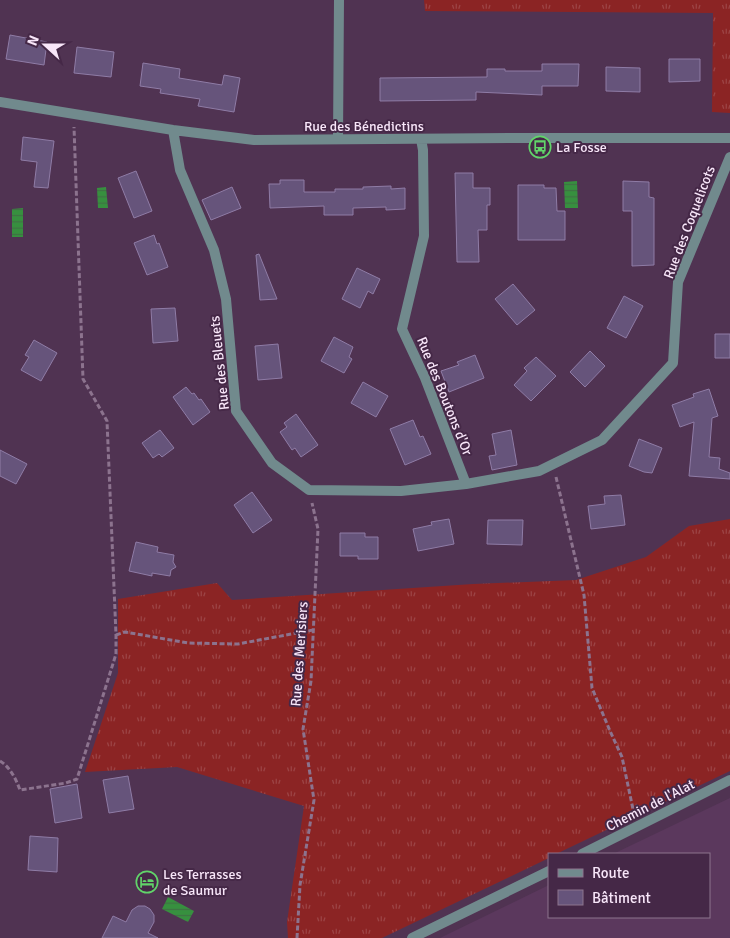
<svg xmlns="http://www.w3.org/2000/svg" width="730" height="938" viewBox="0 0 730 938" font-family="Signika,sans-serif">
<defs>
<pattern id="grass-tufts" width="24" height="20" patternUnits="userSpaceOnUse" patternTransform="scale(1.25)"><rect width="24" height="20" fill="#8b2424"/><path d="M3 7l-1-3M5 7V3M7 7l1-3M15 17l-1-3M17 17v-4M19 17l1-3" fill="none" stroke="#9c4445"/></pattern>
<pattern id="water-rules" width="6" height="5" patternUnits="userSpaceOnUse" patternTransform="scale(1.25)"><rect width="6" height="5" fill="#37903f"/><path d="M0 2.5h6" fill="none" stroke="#3f7244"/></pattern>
</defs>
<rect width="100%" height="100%" fill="#503352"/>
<path fill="#5b385d" d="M 730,798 L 730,938 L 440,938 L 549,885 L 549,917 L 709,917 L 709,854 L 613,854 Z"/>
<path fill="url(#grass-tufts)" d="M 424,0 L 730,0 L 730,113 L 712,112 L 713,13 L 425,11 Z
M 730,519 L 730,771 L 556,854 L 549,854 L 549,858 L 382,938 L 288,938 L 287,922 L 304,806 L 177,767 L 85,772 L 118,673 L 118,599 L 217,583 L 232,600 L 473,584 L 576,580 L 646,557 L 689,526 Z"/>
<path fill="url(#water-rules)" d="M 577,181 L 578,208 L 565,208 L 564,182 Z
M 106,187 L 108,208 L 98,208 L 97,188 Z
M 23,208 L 23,237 L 12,237 L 12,209 Z
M 168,897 L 194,911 L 188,922 L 162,909 Z"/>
<path fill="#66547b" stroke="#8f7ca6" d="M 10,35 L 47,42 L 44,65 L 6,59 Z
M 77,47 L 114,52 L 111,77 L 74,73 Z
M 669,59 L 700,59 L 700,81 L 669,82 Z
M 143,63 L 180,69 L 179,78 L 222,85 L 224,75 L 240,78 L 234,112 L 198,106 L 200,99 L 160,93 L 161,89 L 140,86 Z
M 542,64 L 579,64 L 578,86 L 542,86 L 542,95 L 476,92 L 476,100 L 380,101 L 380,78 L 487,77 L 487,69 L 505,69 L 505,71 L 542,71 Z
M 606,67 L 640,68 L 640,92 L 606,91 Z
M 23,137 L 54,141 L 48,188 L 34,187 L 37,162 L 21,160 Z
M 136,171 L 152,211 L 134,218 L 118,178 Z
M 455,173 L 473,173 L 473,188 L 490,188 L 490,205 L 487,205 L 487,230 L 478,230 L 479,262 L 457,262 Z
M 280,180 L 304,180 L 304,192 L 335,192 L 335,189 L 363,189 L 363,187 L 391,186 L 391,189 L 405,188 L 405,209 L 386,210 L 386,207 L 353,208 L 353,215 L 324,215 L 324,206 L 270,208 L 269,184 L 280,184 Z
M 623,181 L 649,182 L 649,197 L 654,198 L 654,265 L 632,266 L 632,211 L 623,211 Z
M 518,185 L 544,185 L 544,188 L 556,188 L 557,211 L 565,211 L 565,240 L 518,240 Z
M 232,187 L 241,208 L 211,220 L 202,200 Z
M 154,235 L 157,244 L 159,243 L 168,267 L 147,275 L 134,243 Z
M 259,254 L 277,299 L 260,300 L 256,255 Z
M 357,268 L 380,279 L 373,294 L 368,291 L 360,308 L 342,299 Z
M 513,284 L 535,310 L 517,325 L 495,299 Z
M 624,296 L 643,306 L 626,338 L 607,328 Z
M 175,308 L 178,341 L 153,343 L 151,309 Z
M 715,334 L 730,334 L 730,358 L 715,358 Z
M 334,337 L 353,347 L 349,357 L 352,359 L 344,373 L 321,361 Z
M 34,340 L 57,353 L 41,381 L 21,370 L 29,357 L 25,355 Z
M 278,344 L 282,378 L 258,380 L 255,346 Z
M 590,351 L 605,366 L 585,387 L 570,372 Z
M 475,355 L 484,378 L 449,392 L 441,371 L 459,365 L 457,362 Z
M 536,357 L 556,376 L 531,401 L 514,385 L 527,371 L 524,368 Z
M 363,382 L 388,396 L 376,417 L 351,403 Z
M 186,387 L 192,394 L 194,393 L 199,400 L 201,399 L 210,412 L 193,425 L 173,397 Z
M 709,389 L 718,416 L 712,418 L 709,457 L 720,458 L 719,469 L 730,473 L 730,479 L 689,476 L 694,422 L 680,427 L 672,405 L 694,397 L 693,394 Z
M 296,414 L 318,445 L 301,457 L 295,448 L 292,450 L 280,432 L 287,427 L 284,423 Z
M 413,420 L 420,437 L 423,436 L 431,454 L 405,465 L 390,429 Z
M 160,430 L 174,448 L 162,457 L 159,454 L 153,458 L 142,443 Z
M 511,430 L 517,465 L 492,470 L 489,456 L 496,455 L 492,434 Z
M 639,439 L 662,448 L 652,473 L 644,472 L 629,466 Z
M 0,450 L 27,464 L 16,484 L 0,476 Z
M 252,492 L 272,520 L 253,533 L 234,505 Z
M 621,495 L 625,525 L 591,529 L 588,506 L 605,504 L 604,496 Z
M 449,519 L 454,544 L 418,551 L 413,529 L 432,525 L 431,522 Z
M 488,520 L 523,520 L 522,545 L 487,544 Z
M 340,533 L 365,533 L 365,537 L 378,537 L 378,559 L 358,559 L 358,556 L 340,556 Z
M 136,542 L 158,547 L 157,552 L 174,555 L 173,562 L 176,567 L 171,570 L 170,576 L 152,573 L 152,576 L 129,571 Z
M 128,776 L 134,809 L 109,813 L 103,780 Z
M 77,784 L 82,818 L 55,823 L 50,789 Z
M 30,836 L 58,838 L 57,872 L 28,870 Z
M 138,906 L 145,906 L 150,909 L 154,915 L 154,922 L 148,933 L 158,938 L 102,938 L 113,916 L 126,922 L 132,910 Z"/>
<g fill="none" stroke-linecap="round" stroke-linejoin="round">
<path stroke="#8c738e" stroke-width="3" stroke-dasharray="5 2.5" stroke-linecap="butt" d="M 556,477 L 584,595 L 592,688 L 610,731 L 622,757 L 634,814
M 116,635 L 125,632 L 188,643 L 238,644 L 313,630
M 0,761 C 10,767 16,779 20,790 L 66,783 L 77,779 L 116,654 L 116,635 L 107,421 L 83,379 L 74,127
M 297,938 L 300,885 L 314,800 L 303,729 L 311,681 L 318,529 L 312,503"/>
<path stroke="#718a8d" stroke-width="10" d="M 0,102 L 173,130 L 254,140 L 509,138 L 730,138
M 173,130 L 180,170 L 214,250 L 226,299 L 236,411 L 272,463 L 309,490 L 401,491 L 466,484 L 539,471 L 602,440 L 673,363 L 678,282 L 730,157
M 338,139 L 339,0
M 421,139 L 423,150 L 424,236 L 402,329 L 425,378 L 466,484
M 582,854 L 730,780
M 412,938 L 549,871"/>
</g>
<defs>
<g id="bus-ring" transform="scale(1.125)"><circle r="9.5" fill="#452847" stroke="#61d46a" stroke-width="1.5"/><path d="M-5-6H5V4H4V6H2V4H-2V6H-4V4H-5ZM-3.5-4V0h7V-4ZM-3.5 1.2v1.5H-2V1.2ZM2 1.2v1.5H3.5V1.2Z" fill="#61d46a"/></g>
<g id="hotel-ring" transform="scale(1.125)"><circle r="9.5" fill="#452847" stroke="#61d46a" stroke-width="1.5"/><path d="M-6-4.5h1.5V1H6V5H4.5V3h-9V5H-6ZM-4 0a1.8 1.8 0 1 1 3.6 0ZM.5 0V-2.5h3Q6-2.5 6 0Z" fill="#61d46a"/></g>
</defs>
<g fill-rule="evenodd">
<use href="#bus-ring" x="540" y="147"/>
<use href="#hotel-ring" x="147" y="882"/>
</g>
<g text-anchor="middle" stroke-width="4" stroke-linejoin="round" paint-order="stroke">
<g font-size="14" fill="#f8e6f9" stroke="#452847">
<text x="364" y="131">Rue des Bénedictins</text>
<text transform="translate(689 222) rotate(-69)" y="5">Rue des Coquelicots</text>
<text transform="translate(219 363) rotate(-96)" y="5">Rue des Bleuets</text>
<text transform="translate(445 396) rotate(68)" y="5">Rue des Boutons d'Or</text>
<text transform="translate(299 654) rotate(-86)" y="5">Rue des Merisiers</text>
<text transform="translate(650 805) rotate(-27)" y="5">Chemin de l'Alat</text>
</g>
<g font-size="14" fill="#f8e6f9" stroke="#452847" text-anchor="start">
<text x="556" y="152">La Fosse</text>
<text x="163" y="879">Les Terrasses<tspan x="163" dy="16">de Saumur</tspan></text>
</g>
</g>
<rect x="548" y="853" width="162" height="65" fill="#452847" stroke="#8d748e"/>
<rect x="558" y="869" width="25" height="8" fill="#718a8d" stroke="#8d748e"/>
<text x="592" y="878" font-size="15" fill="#f8e6f9">Route</text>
<rect x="558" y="890" width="25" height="15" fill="#66547b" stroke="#8d748e"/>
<text x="592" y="903" font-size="15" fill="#f8e6f9">Bâtiment</text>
<g transform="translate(45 45) rotate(291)" stroke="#452847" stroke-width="4" paint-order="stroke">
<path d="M0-4L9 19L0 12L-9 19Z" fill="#f8e6f9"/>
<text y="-8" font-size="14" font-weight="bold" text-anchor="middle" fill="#f8e6f9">N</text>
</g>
</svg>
